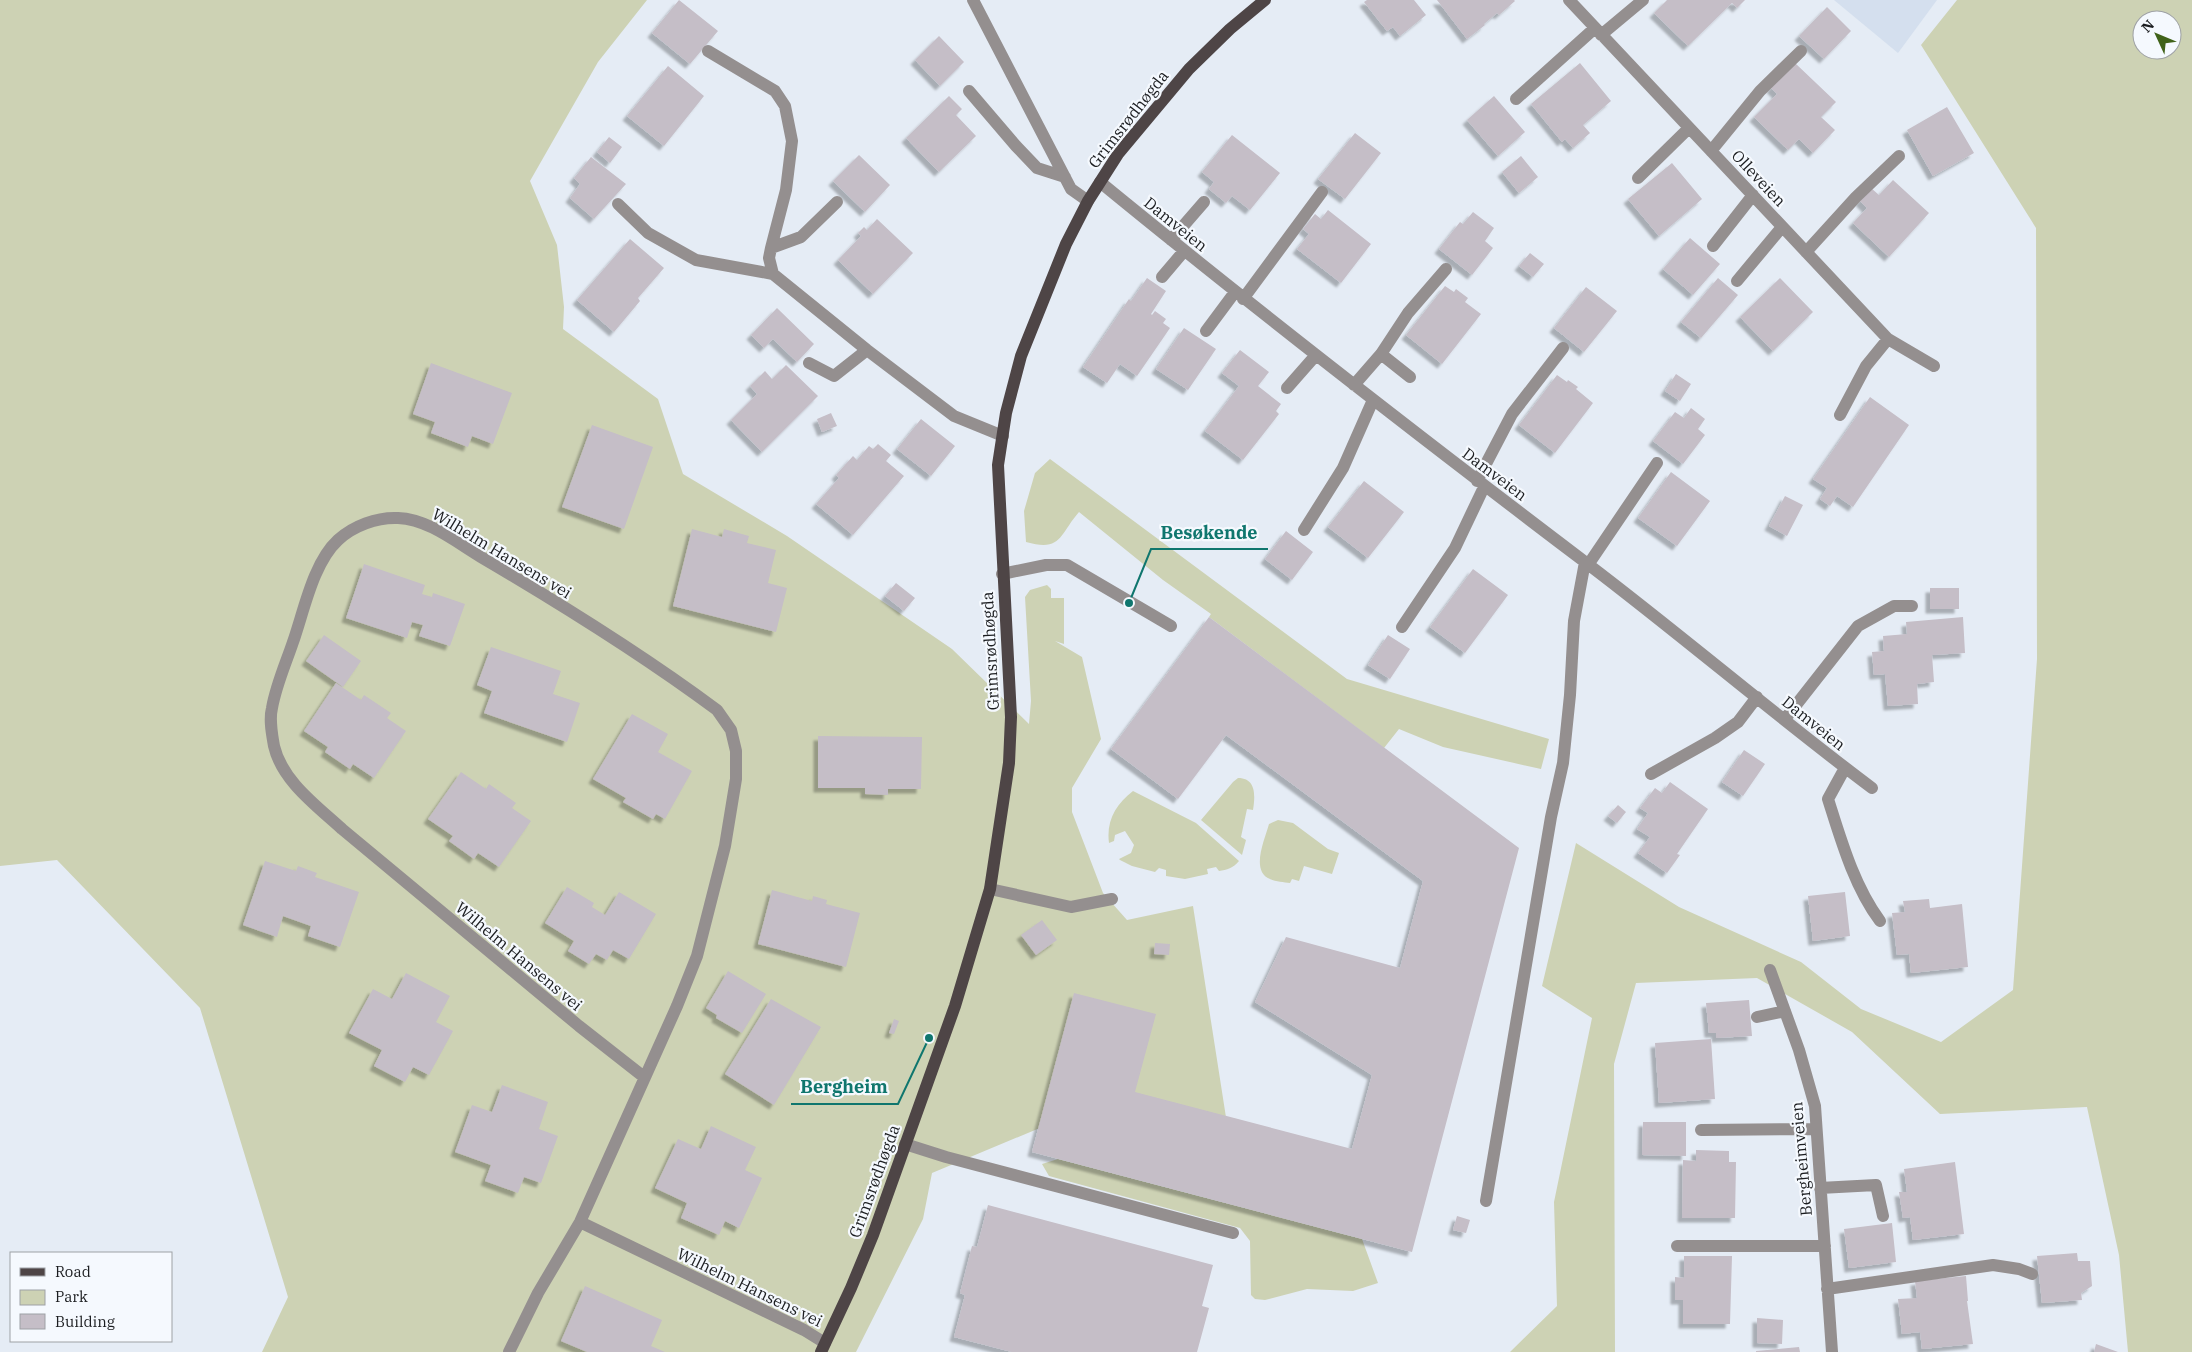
<svg xmlns="http://www.w3.org/2000/svg" width="2192" height="1352" viewBox="0 0 2192 1352" font-family="'IBM Plex Serif',serif">
<defs>
<filter id="shadow"><feDropShadow dx="-4.5" dy="4.5" stdDeviation="1" flood-color="#0004"/></filter>
</defs>
<rect width="100%" height="100%" fill="#e5ecf5"/>
<path fill="#d4dfee" d="M 1834,0 L 1937,0 L 1898,53 Z"/>
<path fill="#cdd2b4" fill-rule="evenodd" d="M 0,0 L 647,0 L 598,62 L 530,181 L 557,245 L 564,307 L 563,329 L 658,399 L 683,474 L 787,536 L 952,649 L 1029,724 L 1031,701 L 1025,597 L 1030,590 L 1047,585 L 1051,589 L 1051,598 L 1064,598 L 1064,644 L 1055,641 L 1082,657 L 1101,739 L 1072,788 L 1072,812 L 1103,893 L 1127,920 L 1193,906 L 1230,1143 L 1047,1125 L 932,1173 L 923,1219 L 856,1352 L 262,1352 L 288,1297 L 200,1008 L 57,860 L 0,866 Z
M 1957,0 L 2192,0 L 2192,1352 L 2128,1352 L 2119,1255 L 2087,1107 L 1940,1114 L 1852,1032 L 1757,978 L 1636,983 L 1614,1064 L 1615,1352 L 1510,1352 L 1557,1306 L 1554,1202 L 1592,1018 L 1542,986 L 1576,843 L 1679,907 L 1801,962 L 1861,1009 L 1941,1042 L 2013,990 L 2037,659 L 2036,228 L 1921,45 ZM 2142,20 L 2172,20 L 2172,50 L 2142,50 Z
M 1050,459 L 1347,679 L 1549,739 L 1541,769 L 1443,747 L 1399,729 L 1384,748 L 1209,617 L 1211,614 L 1163,580 L 1079,512 C 1059,535 1062,552 1026,542 L 1024,511 L 1035,473 Z
M 1238,778 C 1257,778 1255,797 1253,810 L 1247,809 L 1241,837 L 1246,840 L 1242,855 L 1201,820 L 1233,782 Z
M 1133,791 L 1196,823 L 1239,861 C 1233,868 1227,870 1219,871 L 1216,867 L 1207,869 L 1208,874 L 1185,879 L 1166,876 L 1166,870 L 1159,868 L 1155,872 L 1132,866 L 1120,860 L 1119,859 L 1131,853 L 1134,845 L 1125,831 L 1115,835 L 1114,841 L 1109,843 C 1106,821 1116,804 1133,791 Z
M 1278,820 L 1293,823 L 1328,849 L 1339,853 L 1332,874 L 1304,866 L 1299,881 L 1292,879 L 1290,883 C 1284,882 1276,882 1270,879 C 1250,871 1265,839 1269,824 Z
M 1058,1159 L 1362,1239 L 1378,1283 L 1353,1291 L 1307,1289 L 1265,1300 L 1255,1299 L 1251,1295 L 1250,1241 L 1240,1228 L 1049,1176 L 1042,1164 Z"/>
<path fill="#c5bec7" filter="url(#shadow)" d="M 679,0 L 718,31 L 690,64 L 652,33 Z
M 1367,0 L 1414,0 L 1426,15 L 1400,36 L 1393,27 L 1387,31 L 1364,2 Z
M 1437,0 L 1514,0 L 1515,1 L 1499,15 L 1497,13 L 1484,24 L 1485,25 L 1467,39 Z
M 1667,0 L 1745,0 L 1737,8 L 1732,3 L 1688,46 L 1654,13 Z
M 1827,7 L 1851,31 L 1824,59 L 1799,36 Z
M 939,36 L 964,62 L 940,86 L 915,60 Z
M 1580,63 L 1611,101 L 1583,125 L 1590,133 L 1573,148 L 1565,139 L 1562,142 L 1531,104 Z
M 1795,63 L 1836,102 L 1821,117 L 1835,130 L 1813,153 L 1799,139 L 1788,150 L 1754,117 L 1777,94 L 1771,88 Z
M 668,66 L 704,96 L 664,146 L 627,116 Z
M 949,96 L 962,109 L 956,115 L 976,136 L 939,172 L 906,138 Z
M 1494,96 L 1525,132 L 1498,156 L 1467,120 Z
M 1947,107 L 1974,153 L 1933,176 L 1907,130 Z
M 1355,133 L 1381,153 L 1345,199 L 1318,179 Z
M 1232,135 L 1280,173 L 1250,210 L 1232,196 L 1226,203 L 1209,189 L 1214,182 L 1202,172 Z
M 609,137 L 622,147 L 610,163 L 597,152 Z
M 859,155 L 890,185 L 865,212 L 833,181 Z
M 1521,156 L 1538,177 L 1519,193 L 1502,172 Z
M 591,157 L 626,184 L 594,219 L 570,198 L 580,184 L 574,178 Z
M 1672,163 L 1702,199 L 1659,236 L 1628,199 Z
M 1893,180 L 1929,213 L 1889,257 L 1853,223 L 1867,208 L 1860,201 L 1871,188 L 1879,195 Z
M 1328,210 L 1371,244 L 1341,283 L 1297,249 L 1309,234 L 1303,229 L 1315,214 L 1321,219 Z
M 1473,212 L 1494,228 L 1485,241 L 1493,248 L 1472,275 L 1439,249 L 1460,222 L 1463,224 Z
M 877,219 L 913,253 L 873,294 L 838,260 L 861,236 L 858,233 L 864,227 L 867,230 Z
M 1690,238 L 1720,264 L 1693,295 L 1663,269 Z
M 630,239 L 664,268 L 638,298 L 640,301 L 614,332 L 577,300 Z
M 1530,253 L 1544,264 L 1533,277 L 1519,266 Z
M 1147,278 L 1166,291 L 1151,314 L 1152,315 L 1155,311 L 1166,319 L 1163,323 L 1170,328 L 1137,376 L 1120,364 L 1107,383 L 1083,367 L 1129,299 L 1131,301 Z
M 1718,278 L 1738,295 L 1701,338 L 1681,322 Z
M 1780,278 L 1813,312 L 1773,351 L 1740,317 Z
M 1445,286 L 1454,292 L 1456,289 L 1468,298 L 1465,302 L 1481,314 L 1442,364 L 1406,335 Z
M 1586,287 L 1617,311 L 1584,352 L 1554,328 Z
M 777,308 L 814,344 L 797,362 L 773,339 L 764,348 L 751,335 Z
M 1184,328 L 1216,349 L 1188,390 L 1156,369 Z
M 1240,350 L 1269,372 L 1258,386 L 1281,404 L 1276,411 L 1279,414 L 1243,460 L 1205,431 L 1239,386 L 1222,373 Z
M 431,363 L 512,393 L 493,444 L 472,436 L 468,447 L 431,433 L 435,422 L 413,414 Z
M 786,365 L 818,396 L 762,452 L 731,420 L 757,394 L 750,386 L 765,371 L 772,379 Z
M 1676,374 L 1691,384 L 1680,401 L 1665,391 Z
M 1557,375 L 1567,382 L 1568,380 L 1578,387 L 1576,389 L 1593,403 L 1555,453 L 1519,425 Z
M 1870,397 L 1909,425 L 1853,507 L 1837,496 L 1830,506 L 1820,499 L 1827,488 L 1813,479 Z
M 1691,408 L 1705,419 L 1698,429 L 1705,435 L 1683,464 L 1653,441 L 1675,412 L 1684,418 Z
M 831,413 L 837,426 L 822,432 L 817,419 Z
M 921,419 L 955,446 L 931,476 L 897,449 Z
M 592,425 L 653,447 L 624,529 L 562,507 Z
M 878,444 L 891,455 L 886,461 L 904,476 L 853,535 L 816,504 L 839,478 L 836,475 L 853,456 L 857,460 L 869,446 L 873,449 Z
M 1671,472 L 1710,501 L 1677,546 L 1638,518 Z
M 1364,481 L 1404,512 L 1368,558 L 1328,527 Z
M 1785,496 L 1803,505 L 1787,536 L 1769,526 Z
M 692,529 L 722,537 L 724,529 L 749,536 L 747,543 L 776,550 L 768,583 L 787,588 L 776,632 L 673,606 Z
M 1286,531 L 1313,552 L 1292,580 L 1265,559 Z
M 364,564 L 425,585 L 422,594 L 432,597 L 433,593 L 465,604 L 450,646 L 419,636 L 423,625 L 412,622 L 407,638 L 346,618 Z
M 1473,569 L 1508,595 L 1465,653 L 1430,627 Z
M 896,583 L 915,598 L 904,611 L 885,596 Z
M 1930,588 L 1959,588 L 1959,609 L 1930,609 Z
M 1209,617 L 1519,848 L 1412,1252 L 1032,1152 L 1074,993 L 1156,1014 L 1135,1092 L 1352,1149 L 1372,1075 L 1255,1002 L 1286,937 L 1400,968 L 1423,881 L 1226,735 L 1178,799 L 1111,749 Z
M 1963,617 L 1965,653 L 1932,655 L 1934,682 L 1917,684 L 1918,704 L 1888,706 L 1885,674 L 1874,675 L 1872,652 L 1884,651 L 1883,636 L 1907,634 L 1906,622 Z
M 324,635 L 361,661 L 343,687 L 306,661 Z
M 1388,635 L 1410,649 L 1390,679 L 1368,665 Z
M 491,647 L 561,671 L 553,694 L 580,703 L 567,742 L 484,713 L 492,691 L 477,685 Z
M 336,683 L 361,700 L 364,695 L 391,713 L 387,718 L 406,731 L 374,778 L 353,764 L 350,769 L 325,752 L 328,747 L 304,731 Z
M 632,714 L 668,734 L 658,752 L 692,771 L 665,819 L 656,814 L 653,819 L 623,802 L 626,798 L 593,779 Z
M 818,736 L 922,737 L 921,789 L 888,789 L 888,795 L 865,794 L 865,788 L 818,788 Z
M 1744,750 L 1765,764 L 1743,796 L 1722,782 Z
M 461,772 L 486,789 L 489,784 L 516,803 L 512,808 L 531,821 L 499,867 L 478,853 L 474,859 L 449,841 L 453,836 L 428,819 Z
M 1670,782 L 1708,809 L 1677,854 L 1680,855 L 1667,873 L 1638,853 L 1650,837 L 1637,829 L 1648,813 L 1640,808 L 1655,788 L 1662,793 Z
M 1618,805 L 1626,812 L 1617,823 L 1608,816 Z
M 265,861 L 296,871 L 298,866 L 317,873 L 315,877 L 359,892 L 340,947 L 308,936 L 311,926 L 283,916 L 277,937 L 243,925 Z
M 567,887 L 594,903 L 592,907 L 605,915 L 619,892 L 656,914 L 629,959 L 613,950 L 607,960 L 596,954 L 589,964 L 568,951 L 574,941 L 545,923 Z
M 772,890 L 812,901 L 813,896 L 827,900 L 826,904 L 860,913 L 846,967 L 758,944 Z
M 1845,892 L 1850,936 L 1813,941 L 1808,896 Z
M 1929,899 L 1930,908 L 1962,904 L 1968,967 L 1911,973 L 1909,954 L 1897,955 L 1892,913 L 1905,912 L 1903,901 Z
M 1042,920 L 1057,940 L 1036,955 L 1021,935 Z
M 1155,943 L 1170,944 L 1169,955 L 1154,954 Z
M 728,971 L 766,994 L 742,1033 L 716,1018 L 717,1015 L 706,1008 Z
M 406,973 L 450,996 L 436,1022 L 453,1031 L 429,1075 L 413,1067 L 405,1082 L 374,1066 L 382,1050 L 349,1033 L 373,989 L 392,999 Z
M 771,999 L 821,1027 L 774,1105 L 725,1074 Z
M 1749,1000 L 1752,1036 L 1716,1038 L 1716,1033 L 1709,1033 L 1706,1003 Z
M 894,1019 L 899,1021 L 894,1034 L 889,1033 Z
M 1711,1039 L 1715,1099 L 1659,1103 L 1655,1043 Z
M 502,1085 L 548,1102 L 539,1129 L 558,1136 L 541,1183 L 524,1177 L 518,1193 L 485,1181 L 491,1165 L 455,1152 L 472,1105 L 492,1112 Z
M 1643,1122 L 1686,1122 L 1686,1156 L 1642,1155 Z
M 711,1126 L 756,1147 L 745,1170 L 762,1178 L 739,1228 L 725,1221 L 719,1235 L 681,1218 L 687,1203 L 655,1188 L 678,1139 L 701,1149 Z
M 1696,1150 L 1729,1151 L 1729,1162 L 1736,1162 L 1735,1218 L 1682,1218 L 1683,1160 L 1696,1161 Z
M 1955,1162 L 1964,1234 L 1913,1240 L 1910,1217 L 1903,1218 L 1899,1192 L 1907,1192 L 1904,1169 Z
M 988,1205 L 1213,1265 L 1202,1306 L 1209,1308 L 1197,1352 L 1012,1352 L 954,1337 L 965,1295 L 960,1293 L 972,1246 L 977,1247 Z
M 1457,1216 L 1470,1220 L 1466,1233 L 1453,1230 Z
M 1892,1223 L 1896,1262 L 1849,1268 L 1844,1229 Z
M 2077,1253 L 2078,1261 L 2090,1261 L 2092,1286 L 2081,1293 L 2082,1300 L 2042,1303 L 2037,1256 Z
M 1684,1256 L 1732,1256 L 1730,1324 L 1683,1324 L 1683,1300 L 1675,1300 L 1675,1277 L 1684,1278 Z
M 1966,1276 L 1968,1301 L 1967,1301 L 1973,1344 L 1922,1349 L 1920,1332 L 1902,1334 L 1898,1299 L 1917,1298 L 1915,1281 Z
M 585,1286 L 662,1320 L 651,1346 L 665,1352 L 587,1352 L 561,1341 Z
M 1757,1318 L 1783,1320 L 1782,1344 L 1757,1343 Z
M 2096,1344 L 2118,1352 L 2094,1352 Z
M 1799,1347 L 1800,1352 L 1756,1352 L 1756,1351 Z"/>
<g fill="none" stroke-linecap="round" stroke-linejoin="round">
<path stroke="#948f8f" stroke-width="12" d="M 973,0 L 1071,189 L 1088,201
M 1569,0 L 1888,339 L 1934,366
M 1601,35 L 1643,0
M 708,51 L 775,91 L 785,106 L 792,141 L 786,190 L 771,248 L 769,258 L 773,274 L 867,350 L 954,416 L 1003,436
M 969,91 L 1016,146 L 1037,168 L 1065,177
M 1516,99 L 1595,28
M 1711,151 L 1760,91 L 1801,51
M 1638,178 L 1689,128
M 1100,182 C 1260,313 1424,440 1589,565 C 1685,638 1776,716 1872,788
M 618,204 L 648,233 L 696,260 L 773,274
M 1171,240 L 1204,202
M 1713,246 L 1753,195
M 771,248 L 801,237 L 837,202
M 1806,252 L 1856,197 L 1899,156
M 1162,277 L 1184,251
M 1737,281 L 1782,227
M 1243,299 L 1322,192
M 1206,331 L 1235,292
M 1381,354 L 1410,377
M 809,363 L 834,376 L 867,350
M 1354,385 L 1381,354 L 1408,313 L 1446,269
M 1287,388 L 1316,355
M 1840,415 L 1866,366 L 1888,339
M 1477,481 L 1512,414 L 1563,348
M 1304,530 L 1343,468 L 1373,400
M 1588,565 L 1657,463
M 1002,574 L 1046,565 L 1067,565 L 1171,626
M 1402,627 L 1455,548 L 1484,487
M 1785,719 L 1858,626 L 1894,606 L 1912,606
M 1845,768 L 1828,799 C 1841,840 1854,886 1880,921
M 1651,774 L 1715,738 L 1738,722 L 1757,697
M 990,889 L 1071,907 L 1112,899
M 1770,970 L 1799,1050 L 1815,1106 L 1832,1352
M 1757,1017 L 1785,1011
M 1701,1130 L 1816,1129
M 905,1144 L 946,1157 L 1233,1233
M 1820,1188 L 1876,1185 L 1883,1216
M 1486,1201 L 1551,817 L 1563,763 L 1570,695 L 1574,621 L 1585,562
M 580,1222 L 804,1330 L 825,1343
M 1677,1246 L 1825,1246
M 1827,1289 L 1993,1265 L 2019,1269 L 2032,1274
M 509,1352 L 538,1293 L 580,1222 L 677,1006 L 697,956 L 725,846 L 736,779 L 736,751 L 731,730 L 717,710 C 643,655 561,604 481,557 C 456,542 428,519 398,518 C 377,517 353,526 338,540 C 313,563 304,611 293,642 C 286,663 276,685 272,708 C 269,720 272,734 274,746 C 282,781 317,806 342,829 L 579,1026 L 644,1077"/>
<path stroke="#4e4546" stroke-width="12" d="M 821,1352 L 851,1288 L 873,1235 L 955,1006 L 990,889 L 1009,763 L 1011,717 L 998,465 L 1006,413 L 1021,356 L 1066,244 L 1088,201 L 1118,154 L 1189,69 L 1230,29 L 1265,0"/>
</g>
<g text-anchor="middle" stroke-width="4.5" stroke-linejoin="round" paint-order="stroke">
<g font-size="16" fill="#1b1d20" stroke="#f5f9fe">
<text transform="translate(1128 119) rotate(-52)" y="6">Grimsrødhøgda</text>
<text transform="translate(1759 178) rotate(47)" y="6">Olleveien</text>
<text transform="translate(1176 224) rotate(39)" y="6">Damveien</text>
<text transform="translate(1495 474) rotate(37)" y="6">Damveien</text>
<text transform="translate(502 553) rotate(31)" y="6">Wilhelm Hansens vei</text>
<text transform="translate(990 651) rotate(-93)" y="6">Grimsrødhøgda</text>
<text transform="translate(1814 723) rotate(39)" y="6">Damveien</text>
<text transform="translate(519 956) rotate(40)" y="6">Wilhelm Hansens vei</text>
<text transform="translate(1801 1159) rotate(-95)" y="6">Bergheimveien</text>
<text transform="translate(874 1181) rotate(-70)" y="6">Grimsrødhøgda</text>
<text transform="translate(750 1287) rotate(26)" y="6">Wilhelm Hansens vei</text>
</g>
</g>
<path fill="none" stroke="#0f766e" stroke-width="2" d="M1129 603L1151 549H1268M929 1038L898 1104H791"/>
<g fill="#0f766e" stroke="#f5f9fe" stroke-width="2">
<circle cx="1129" cy="603" r="5"/>
<circle cx="929" cy="1038" r="5"/>
</g>
<g font-size="18" text-anchor="middle" font-weight="bold" fill="#0f766e" stroke="#f5f9fe" stroke-width="4.5" stroke-linejoin="round" paint-order="stroke">
<text x="1209" y="539">Besøkende</text>
<text x="844" y="1093">Bergheim</text>
</g>
<rect x="10" y="1252" width="162" height="90" fill="#f5f9fe" stroke="#9ea1a5"/>
<rect x="20" y="1268" width="25" height="8" fill="#4e4546" stroke="#9ea1a5"/>
<text x="55" y="1277" font-size="15" fill="#1b1d20">Road</text>
<rect x="20" y="1290" width="25" height="15" fill="#cdd2b4" stroke="#9ea1a5"/>
<text x="55" y="1302" font-size="15" fill="#1b1d20">Park</text>
<rect x="20" y="1314" width="25" height="15" fill="#c5bec7" stroke="#9ea1a5"/>
<text x="55" y="1327" font-size="15" fill="#1b1d20">Building</text>
<g transform="translate(2157 35) rotate(314)"><circle r="24" fill="#f5f9fe" stroke="#9ea1a5"/>
<path d="M0-4L9 19L0 12L-9 19Z" fill="#406219"/>
<text y="-8" font-size="14" font-weight="bold" text-anchor="middle" fill="#1b1d20">N</text>
</g>
</svg>
